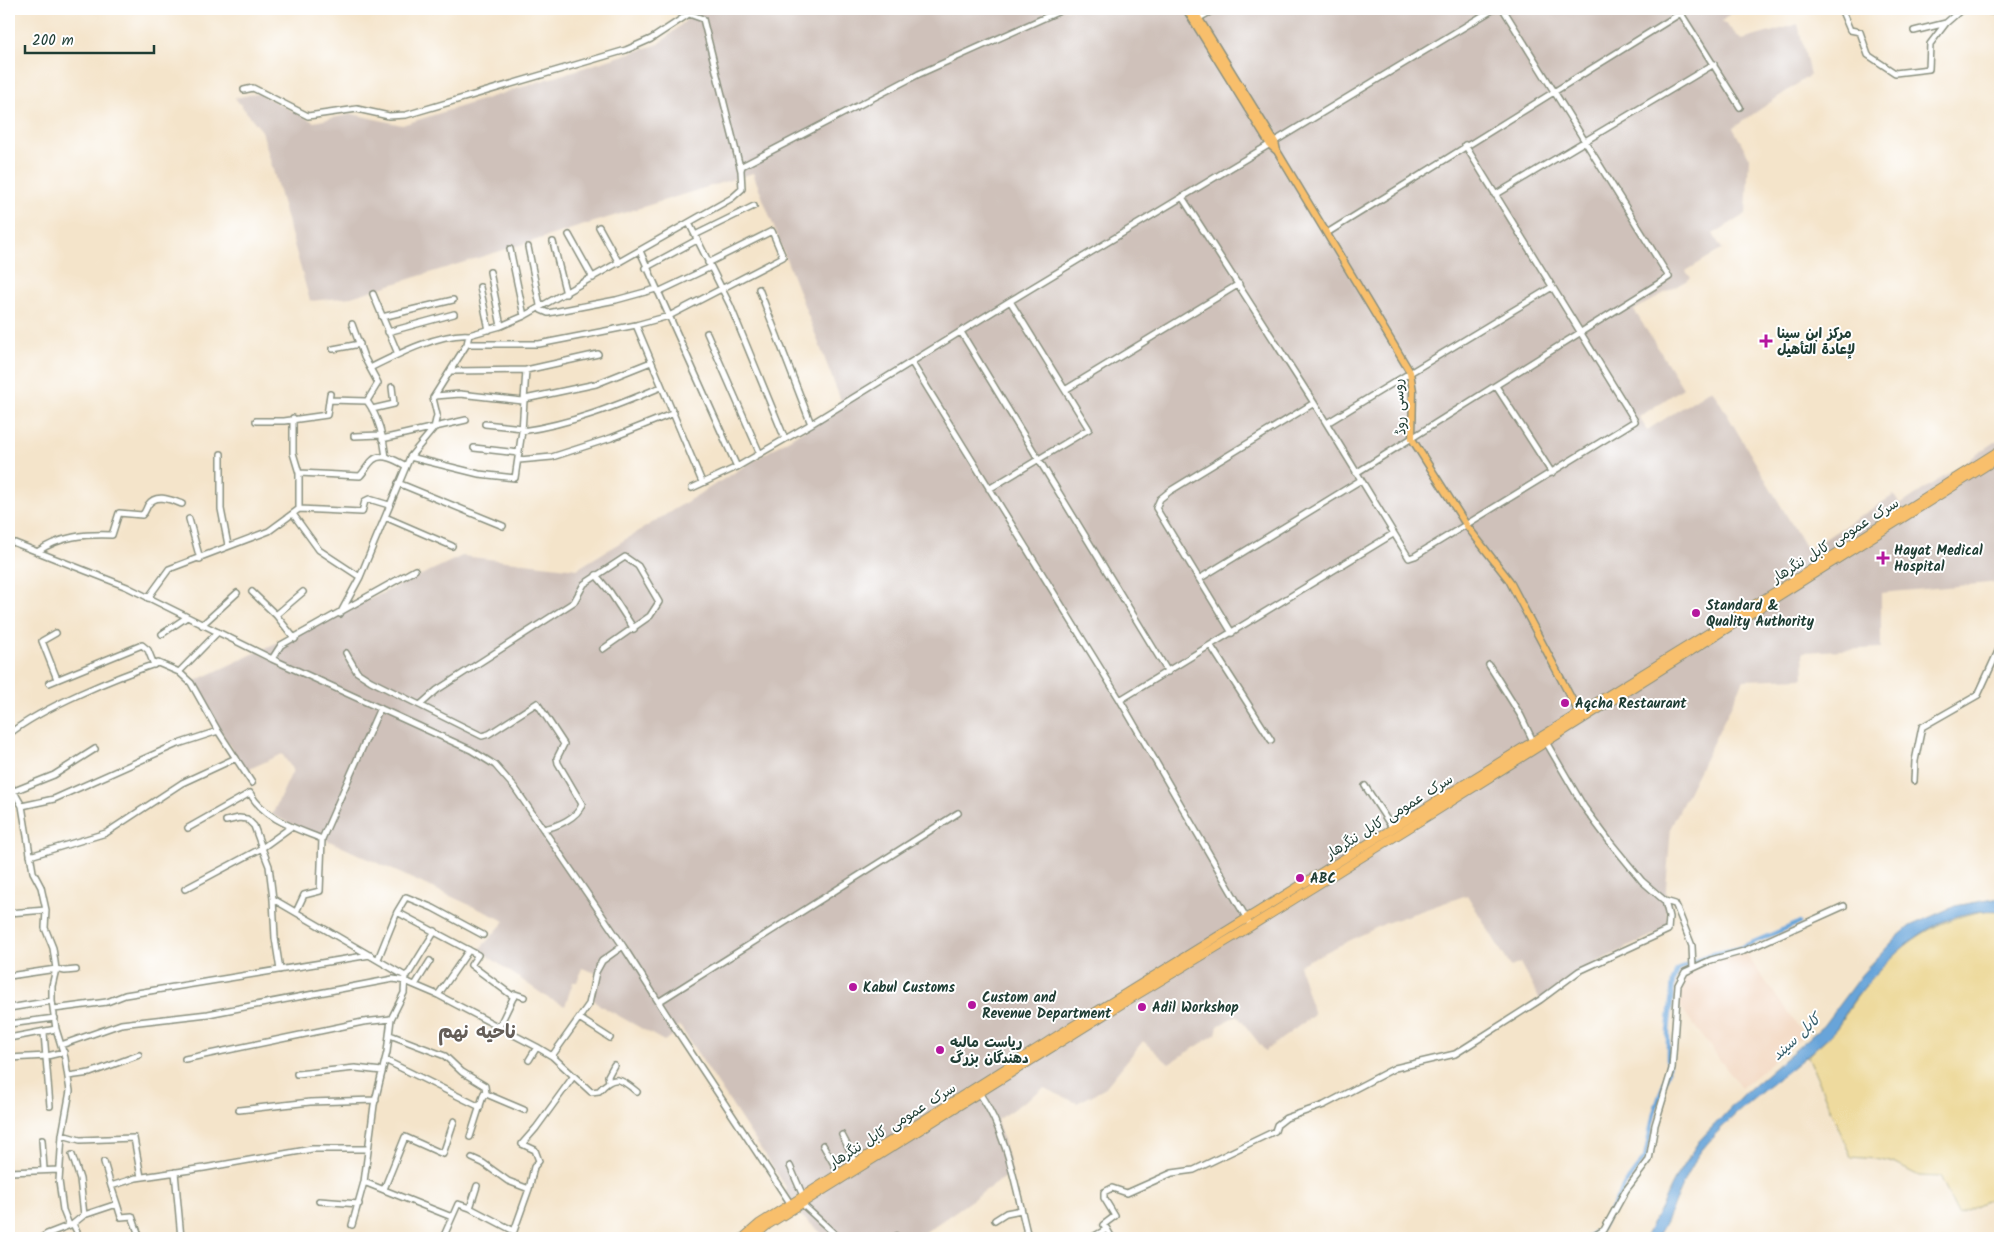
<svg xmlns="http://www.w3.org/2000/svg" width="2009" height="1247" viewBox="0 0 2009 1247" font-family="Kalam,'Playpen Sans Arabic',sans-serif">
<rect width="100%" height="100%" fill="#fff"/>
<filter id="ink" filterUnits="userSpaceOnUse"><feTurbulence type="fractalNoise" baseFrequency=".02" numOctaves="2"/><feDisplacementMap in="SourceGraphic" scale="10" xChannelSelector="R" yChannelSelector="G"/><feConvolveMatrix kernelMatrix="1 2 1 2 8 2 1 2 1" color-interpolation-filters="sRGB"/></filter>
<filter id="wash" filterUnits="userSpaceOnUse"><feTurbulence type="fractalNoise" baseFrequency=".0096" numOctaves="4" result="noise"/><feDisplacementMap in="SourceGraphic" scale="20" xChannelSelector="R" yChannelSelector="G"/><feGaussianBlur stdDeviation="1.12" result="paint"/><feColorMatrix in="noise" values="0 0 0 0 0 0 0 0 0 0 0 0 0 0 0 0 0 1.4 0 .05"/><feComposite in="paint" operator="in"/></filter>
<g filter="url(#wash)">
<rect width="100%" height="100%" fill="#f4e4ca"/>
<path fill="#f2d5bd" d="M 1744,951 L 1804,1035 L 1741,1088 L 1676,1001 L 1678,985 L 1685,972 Z"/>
<path fill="#cfc1ba" d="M 699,9 L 1729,9 L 1732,12 L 1722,21 L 1742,40 L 1798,24 L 1810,75 L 1733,128 L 1749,157 L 1746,214 L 1713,234 L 1722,249 L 1686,271 L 1691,278 L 1634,310 L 1683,388 L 1639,417 L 1647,430 L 1712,389 L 1807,550 L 1894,495 L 1900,505 L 2000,439 L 2000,582 L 1881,593 L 1881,648 L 1803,652 L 1804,678 L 1744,680 L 1671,827 L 1665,901 L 1669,927 L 1579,971 L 1540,1000 L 1520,963 L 1511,967 L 1467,895 L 1386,923 L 1299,965 L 1314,1015 L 1265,1051 L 1237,1015 L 1218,1026 L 1216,1034 L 1169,1064 L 1143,1041 L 1104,1089 L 1077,1103 L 1044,1088 L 997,1120 L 1012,1172 L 917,1238 L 827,1238 L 784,1201 L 786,1187 L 679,1025 L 674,1035 L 664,1041 L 601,1006 L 593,999 L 596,973 L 582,968 L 577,982 L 573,982 L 565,1006 L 548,998 L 479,950 L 505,921 L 272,815 L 293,770 L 282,754 L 245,771 L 191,683 L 462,556 L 577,569 L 843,406 L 753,173 L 351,297 L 310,301 L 262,131 L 235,98 L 258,93 L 314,122 L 352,114 L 402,125 L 659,44 Z"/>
<path fill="#eeda9e" stroke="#868c69" d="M 1990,910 L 2000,911 L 2000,1194 L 1958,1214 L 1940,1177 L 1919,1176 L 1894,1163 L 1876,1159 L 1851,1157 L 1808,1056 C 1816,1046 1827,1040 1835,1030 C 1843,1021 1847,1010 1854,1001 C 1890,952 1928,919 1990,910 Z"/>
<path fill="#68a4d9" stroke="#447086" d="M 2000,898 L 2000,911 C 1938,906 1890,954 1854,1000 C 1845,1012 1840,1027 1828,1037 C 1787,1075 1736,1106 1701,1151 C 1682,1176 1676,1206 1660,1232 L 1656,1238 L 1645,1238 L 1677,1175 L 1699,1141 L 1745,1093 L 1823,1026 L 1862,974 L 1896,938 L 1910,926 L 1955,906 Z"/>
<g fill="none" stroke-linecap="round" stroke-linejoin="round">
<path stroke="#68a4d9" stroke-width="4.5" d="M 1587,1238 L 1601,1228 L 1624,1186 L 1645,1158 L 1654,1113 L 1668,1072 L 1668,1032 L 1673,982 L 1677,970 L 1708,955 L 1737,949 L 1799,923"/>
</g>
</g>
<g filter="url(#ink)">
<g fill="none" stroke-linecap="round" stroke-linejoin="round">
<g stroke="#8a907f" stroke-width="8">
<path id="minor" d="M 1678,9 L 1740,107
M 1841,9 L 1850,30 L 1860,32 L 1868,55 L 1895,73 L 1929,69 L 1930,44 L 1946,23
M 1199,18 L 1215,9
M 1914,31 L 1946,23 L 1962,9 L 2000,12
M 244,90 L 253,88 L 308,116 L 357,109 L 389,116 L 406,115 L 626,50 L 651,39 L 689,14 L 703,19 L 741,171 L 742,189 L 732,198 L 524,316 L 501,326 L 469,335 L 467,344 L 433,398 L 437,415 L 434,428 L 410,457 L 360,577 L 340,614
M 741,170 L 742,166 L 919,74 L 1064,9
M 1495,195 L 1714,64
M 1182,197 L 1314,403 L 1409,558 L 1415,556 L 1635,421 L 1465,145
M 689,223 L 730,305 L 785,439
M 599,227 L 619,263
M 1327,233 L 1681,13
M 569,235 L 593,278
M 695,235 L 754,206
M 553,242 L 566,294
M 528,247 L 541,310 L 548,313 L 616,300 L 656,289
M 510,249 L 524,316
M 640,251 L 737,467
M 645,268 L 697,240
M 490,272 L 501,326
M 480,287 L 489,330
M 759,289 L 811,424
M 658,292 L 711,267
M 373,294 L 398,354
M 382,317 L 453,300
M 352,324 L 364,357 L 378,383 L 367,401 C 378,416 384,439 386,457
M 636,325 L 702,482
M 388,332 L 454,314
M 961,332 L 1168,672
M 707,333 L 760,454
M 467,344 L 539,344 L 636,325 L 669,316 L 783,257 L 772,231 L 708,263
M 333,349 L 360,344
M 912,363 L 1120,700 L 1251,926
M 370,368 C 396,355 439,333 469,335
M 452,371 L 526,370 L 598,354
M 1496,386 L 1552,473
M 1065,390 L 1239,284
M 435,396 L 460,394 L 523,401
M 525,399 L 596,384 L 651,362
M 329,400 L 367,401
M 372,409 L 394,404 L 392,387
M 256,421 L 284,421 L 327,415 L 330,394
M 1327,423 L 1552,287
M 485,424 L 522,428
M 522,431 C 571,424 616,406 661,387
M 354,436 L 381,435
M 382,439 L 466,420
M 474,448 L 519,453
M 221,454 L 221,509 L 228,545
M 410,457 L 479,474 L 515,478 L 522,431 L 526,370
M 519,460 L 552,457 L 611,438 L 674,413
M 299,473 L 360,476 C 365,471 368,464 373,460 C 382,452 397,461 406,466
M 1356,473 L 1669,277 L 1503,9
M 398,483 L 503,526
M 692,488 L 737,467 L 811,424 L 1010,301 L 1494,9
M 989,489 L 1089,429 L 1010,301
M 299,509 L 362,512 L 365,501 L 369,499 L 389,505
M 293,514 L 319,550 L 360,577
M 385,517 L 452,546
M 189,519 L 200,559
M 15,543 L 127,587 L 272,659 L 471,750 L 495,765 L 515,788 L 623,946 L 675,1028 L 792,1206
M 37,552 C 60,536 85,534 112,535 L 119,513 L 142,515 C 146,512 146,508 148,505 C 156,493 171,500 182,504
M 596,575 L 610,592 L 634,629
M 1199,579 L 1361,480
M 252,592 L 276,615 L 295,639
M 148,598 L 169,569 L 269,531 L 299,509 L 299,473 L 293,453 L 293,418
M 276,615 L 303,592
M 202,625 L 237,593
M 56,633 L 42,641 L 57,679
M 1232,633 L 1156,508 L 1160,499 L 1170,491 L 1314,403
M 162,634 L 187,617
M 1211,646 L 1271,740
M 346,653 L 357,672 L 371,681 L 482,736 L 489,734 L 537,703 L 564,744 L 557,758 L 558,763 L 582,804 C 578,818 556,827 543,829
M 272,659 L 281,645 L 415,570
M 1489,665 L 1521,716 L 1533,741
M 179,672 L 218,632
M 49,683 L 142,645 L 148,650 L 154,665
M 1120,700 L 1393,534
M 420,705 L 437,690 L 574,602 L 584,584 L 625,557 L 638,566 L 659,602 L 650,616 L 603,649
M 9,734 C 43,707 116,677 158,663 L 179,672 L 191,683 L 218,731 L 252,783
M 1546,742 L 1584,807 L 1610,842 L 1642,881 L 1665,901 L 1675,904 L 1677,908 L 1692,946 L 1693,968
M 1914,781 L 1915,761 L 1922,727 L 1978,695 L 2000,647
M 9,783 L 22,806 L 33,872 L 41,887 L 46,910 L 45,928 L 53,948 L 56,969 L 52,986 L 52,1001 L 56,1029 L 65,1058 L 70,1091 L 62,1135 L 59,1181 L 63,1210 L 69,1225
M 1365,786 L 1393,829
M 14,791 L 54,775 L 95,749
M 22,806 L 54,799 L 175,745 L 218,731
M 226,821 L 239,818 L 247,819 L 254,826 L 262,848 L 269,866 L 273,899 L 275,938 L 280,970
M 188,828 L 250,793 C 264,819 295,828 322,839
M 30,856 L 106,833 L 182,783 L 236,758
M 185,889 L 262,848 L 291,827
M 273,899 L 405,976 L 404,993 L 391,1019 L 387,1052 L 374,1105 L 364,1182 L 352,1225
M 296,912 L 304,895 L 320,891 L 322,839 L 380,708
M 397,912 L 478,955 L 471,965 L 514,997
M 9,913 L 46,910
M 378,959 L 397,912 L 406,897 L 433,908 L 483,935
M 9,976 L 56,969 L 65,971 L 76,970
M 405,976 L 409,973 L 435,931
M 415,985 L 430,961
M 438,995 L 469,950
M 660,1001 L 958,813
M 9,1008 L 52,1001
M 54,1009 L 107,1002 L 125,995 L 370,955
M 579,1018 L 610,1038
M 9,1024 L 55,1018
M 498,1029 L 515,994 L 524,997
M 44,1033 L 50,1106
M 390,1035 L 445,1056 L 462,1072 L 485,1086 L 486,1093
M 9,1038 L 56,1029
M 61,1045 L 121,1024 L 208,1014 L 393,979 L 405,981 L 438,995 L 537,1047 L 552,1056 L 591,1092 L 599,1091 C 614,1074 621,1078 637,1092
M 552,1056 L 589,1004 L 596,972 L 602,961 L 623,946
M 9,1058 L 47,1056 L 64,1052
M 185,1059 L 363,1022 L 391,1019
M 385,1060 L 480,1107
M 529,1060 L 537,1047
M 297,1074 L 355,1068 L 382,1071
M 68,1076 L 90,1073 L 139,1055
M 609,1081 L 608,1076 L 614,1065
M 980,1094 C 1008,1136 1015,1185 1027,1233 L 1031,1238
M 239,1110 L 310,1102 L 376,1100
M 62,1135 L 80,1140 L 134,1138 L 141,1177
M 842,1135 L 856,1162
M 470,1137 L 484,1093 L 524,1110
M 42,1140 L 44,1169
M 823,1145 L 839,1173
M 72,1155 L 80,1179 L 84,1215
M 472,1158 L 483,1163 L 508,1181 L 529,1189
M 104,1162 L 111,1186
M 790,1166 L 803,1196
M 9,1172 L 59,1170
M 175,1172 L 181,1238
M 364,1182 L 452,1217
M 384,1189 L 405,1137 L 443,1154 L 454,1121
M 319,1201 L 359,1204
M 117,1204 L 121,1217 L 132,1216 L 140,1238
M 802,1204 L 839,1238
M 470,1208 L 477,1186
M 995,1220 L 1006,1213 L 1021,1210
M 73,1224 L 80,1238
M 1107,1229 L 1112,1238
M 896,1236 L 897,1238
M 41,1238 L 47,1234 L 73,1224 L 84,1215 L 117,1204 L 111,1186 L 136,1178 L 204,1168 L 312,1149 L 368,1149
M 443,1238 L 458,1204 L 470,1208 L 514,1231 L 529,1189 L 534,1167 L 539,1161 L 535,1150 L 522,1144 L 536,1128 L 573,1077
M 1091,1238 L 1107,1229 L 1103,1225 L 1115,1216 L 1104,1198 L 1104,1192 L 1112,1188 L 1127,1193 L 1172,1173 L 1194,1170 L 1275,1131 L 1277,1125 L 1286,1118 L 1324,1105 L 1395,1068 L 1455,1054 L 1540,1000 L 1579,971 L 1668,930 L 1669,917 L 1665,901
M 1591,1238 L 1604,1230 L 1626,1190 L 1649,1160 L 1655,1125 L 1672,1069 L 1678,985 L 1685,972 L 1711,960 L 1744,951 L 1844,906"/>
</g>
<g stroke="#8a907f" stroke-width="9">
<path id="major" d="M 1186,9 L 1270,145 L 1277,151
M 1193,9 L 1275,142 L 1277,151 L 1410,372 L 1413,391 L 1412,439 L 1467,526 L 1509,580 L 1579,713"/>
</g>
<g stroke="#8a907f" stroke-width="10">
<path id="highway" d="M 743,1238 L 759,1224 L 1060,1034 L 1788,584 L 2000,450
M 752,1238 L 769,1224 L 1120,1005 L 1235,936 L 1428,816 L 2000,457"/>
</g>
<use href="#minor" stroke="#fff" stroke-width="5"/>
<use href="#major" stroke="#f8bf6c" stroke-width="6"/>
<use href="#highway" stroke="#f8bf6c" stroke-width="8"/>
</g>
</g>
<g fill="#b5179e" stroke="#fff" stroke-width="2">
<path d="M1763.5 333.5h5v5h5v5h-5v5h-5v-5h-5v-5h5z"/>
<path d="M1880.5 550.5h5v5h5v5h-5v5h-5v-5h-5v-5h5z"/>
<circle cx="1696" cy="613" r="5"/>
<circle cx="1565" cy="703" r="5"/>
<circle cx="1300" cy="878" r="5"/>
<circle cx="853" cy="987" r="5"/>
<circle cx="972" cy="1005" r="5"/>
<circle cx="1142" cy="1007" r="5"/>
<circle cx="940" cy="1050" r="5"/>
</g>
<g text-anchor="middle" stroke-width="4" stroke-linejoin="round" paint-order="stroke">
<g font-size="14" font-weight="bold" fill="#1f3d34" stroke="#fff" text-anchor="start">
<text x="1777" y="338">مركز ابن سينا<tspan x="1777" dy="16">لإعادة التأهيل</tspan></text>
<text x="1894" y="555">Hayat Medical<tspan x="1894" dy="16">Hospital</tspan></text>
<text x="1706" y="610">Standard &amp;<tspan x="1706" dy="16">Quality Authority</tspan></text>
<text x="1575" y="708">Aqcha Restaurant</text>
<text x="1310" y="883">ABC</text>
<text x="863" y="992">Kabul Customs</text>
<text x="982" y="1002">Custom and<tspan x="982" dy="16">Revenue Department</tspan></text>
<text x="1152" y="1012">Adil Workshop</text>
<text x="950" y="1047">ریاست مالیه<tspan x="950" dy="16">دهندگان بزرگ</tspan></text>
</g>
<g font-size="14" fill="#1f3d34" stroke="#fff">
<text transform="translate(1399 407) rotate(-93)" y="5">روسی روڈ</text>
<text transform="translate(1835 540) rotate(-32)" y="5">سرک عمومی کابل ننگرهار</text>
<text transform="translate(1389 816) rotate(-32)" y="5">سرک عمومی کابل ننگرهار</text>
<text transform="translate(892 1125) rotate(-32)" y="5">سرک عمومی کابل ننگرهار</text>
</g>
<g font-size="15" font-style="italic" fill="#39616e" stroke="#fff">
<text transform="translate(1796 1037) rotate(-43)" y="5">کابل سيند</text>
</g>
<g font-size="19" font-weight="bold" fill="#655e58" stroke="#fff">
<text x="477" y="1038">ناحیه نهم</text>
</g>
</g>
<rect width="2009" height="1247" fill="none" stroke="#fff" stroke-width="30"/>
<path d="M25 45v8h129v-8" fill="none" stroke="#1f3d34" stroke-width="2.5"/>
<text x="32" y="45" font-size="15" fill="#1f3d34" stroke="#ffffff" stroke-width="4" paint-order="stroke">200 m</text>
</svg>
